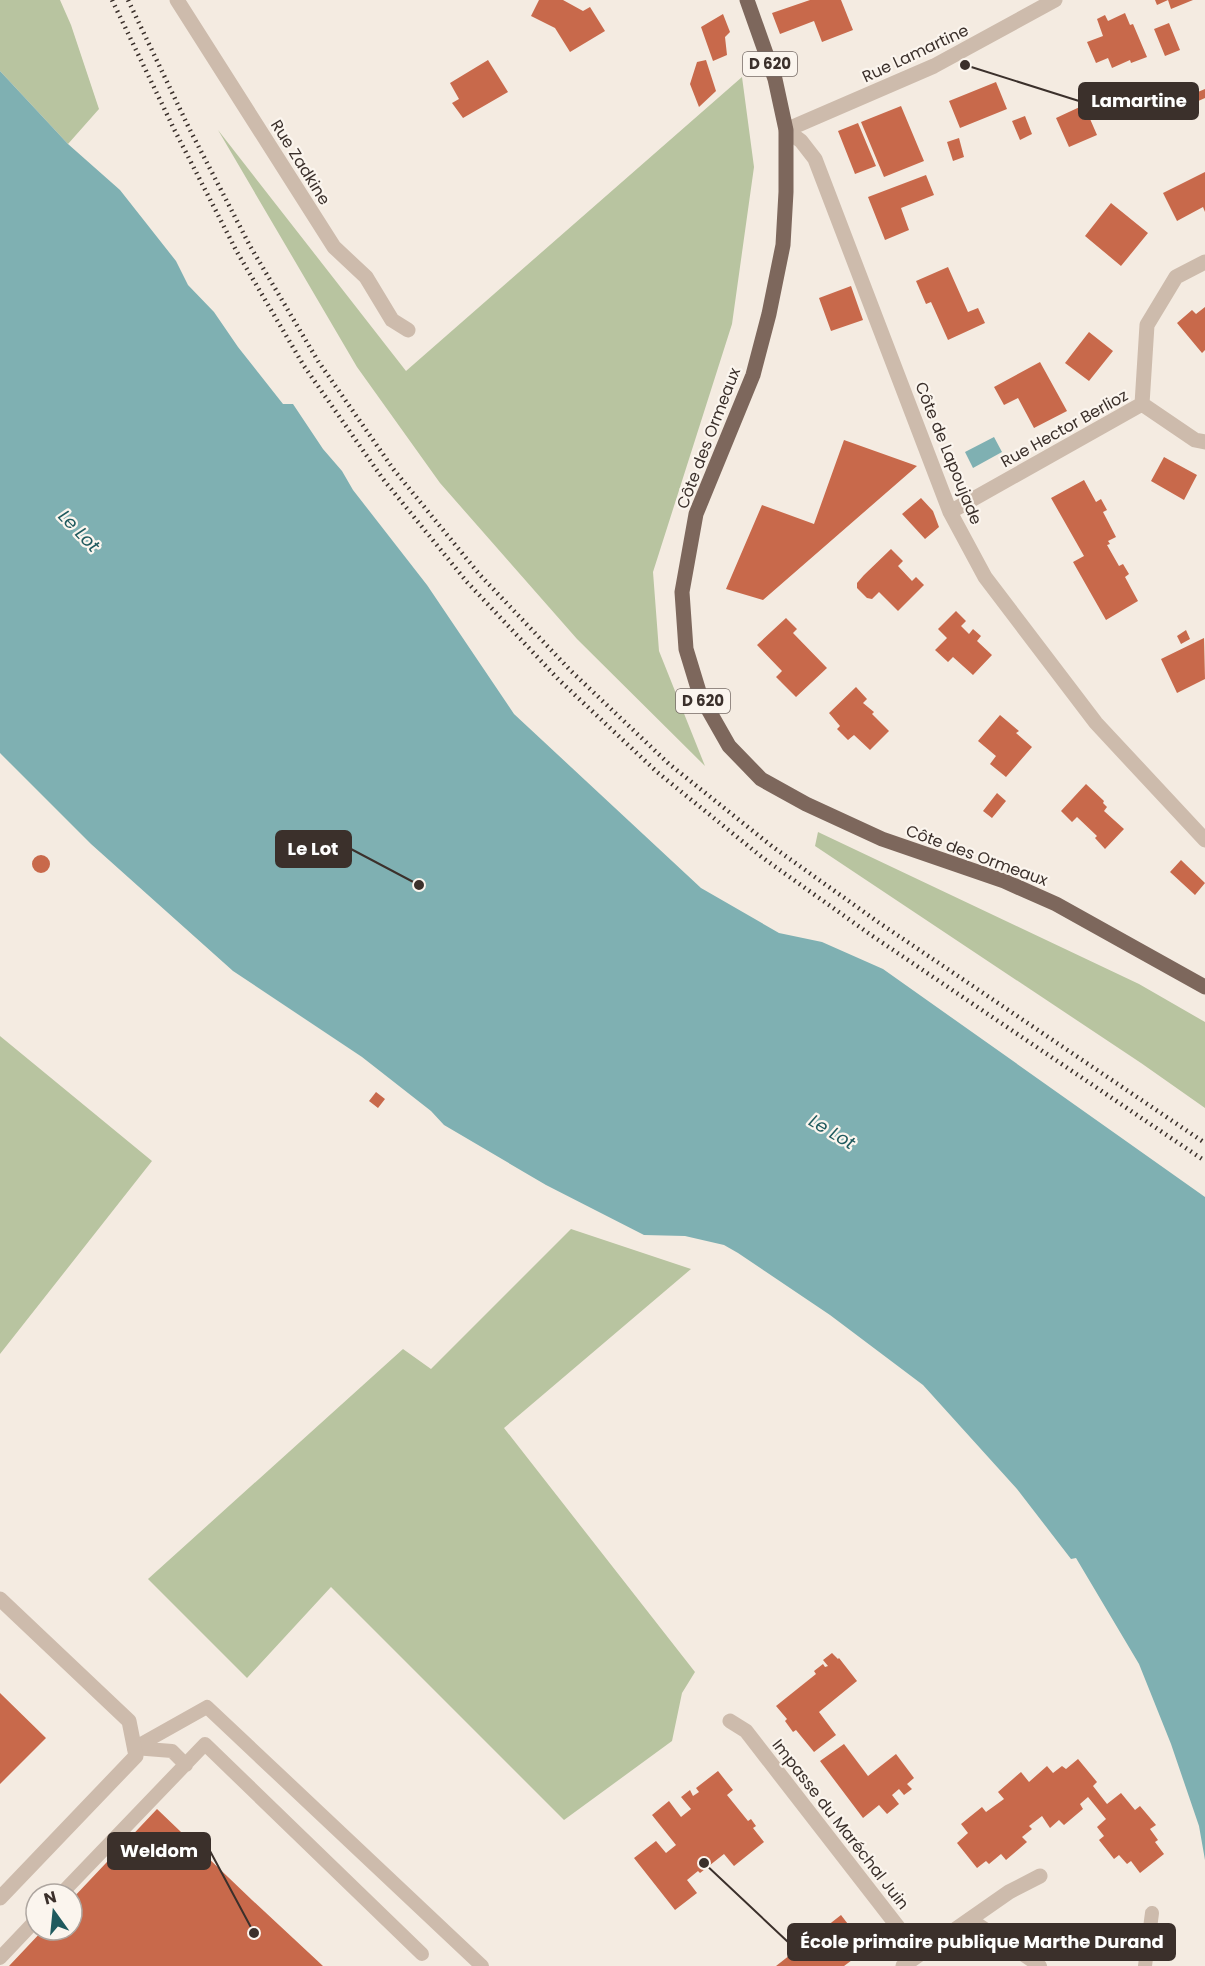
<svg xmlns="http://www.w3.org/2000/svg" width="1205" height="1966" viewBox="0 0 1205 1966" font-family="Poppins,sans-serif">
<rect width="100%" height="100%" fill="#f4ebe1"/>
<path fill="#b8c4a0" d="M 0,0 L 60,0 L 71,25 L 99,109 L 68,144 L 0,71 Z
M 742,77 L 754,167 L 732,324 L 653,572 L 659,651 L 705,766 L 577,639 L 440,483 L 357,367 L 218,130 L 406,371 Z
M 818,832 L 1139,984 L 1205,1022 L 1205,1108 L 1141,1063 L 815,846 Z
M 0,1036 L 152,1161 L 0,1354 Z
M 571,1229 L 691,1269 L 504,1428 L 695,1672 L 682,1693 L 672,1741 L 564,1820 L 331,1587 L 247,1678 L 148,1579 L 403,1349 L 431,1369 Z"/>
<path fill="#7fb0b2" d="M 0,71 L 68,144 L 120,190 L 176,261 L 188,285 L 214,312 L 238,347 L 283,404 L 293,404 L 323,449 L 342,471 L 353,490 L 427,585 L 514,714 L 701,888 L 779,933 L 822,942 L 883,969 L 1205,1197 L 1205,1860 L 1199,1826 L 1171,1744 L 1139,1664 L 1076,1558 L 1071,1559 L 1017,1489 L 923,1385 L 830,1315 L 738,1253 L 724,1245 L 685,1236 L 644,1235 L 546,1185 L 444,1125 L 431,1111 L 362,1057 L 233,971 L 91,844 L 0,753 Z
M 994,437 L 1002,452 L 973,468 L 965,452 Z"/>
<path fill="#c8694b" d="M 539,0 L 563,0 L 583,11 L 590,7 L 605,31 L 570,52 L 555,28 L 531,16 Z
M 810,0 L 841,0 L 853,30 L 822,42 L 814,21 L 780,34 L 772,13 Z
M 1155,0 L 1193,0 L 1171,9 L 1168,0 L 1157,5 Z
M 1125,13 L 1130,25 L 1133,24 L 1147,57 L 1131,63 L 1130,60 L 1112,68 L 1108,58 L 1096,63 L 1087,42 L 1103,36 L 1097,19 L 1105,15 L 1108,21 Z
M 723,14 L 730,32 L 725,37 L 727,55 L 713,61 L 701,27 Z
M 1169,23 L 1180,50 L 1165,56 L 1154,29 Z
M 488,60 L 508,92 L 463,118 L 452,103 L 459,99 L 450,83 Z
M 706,60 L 716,91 L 699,107 L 690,84 L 697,62 Z
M 996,82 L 1007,109 L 960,128 L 949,101 Z
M 1205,89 L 1205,98 L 1196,102 L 1193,94 Z
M 1084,105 L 1097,135 L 1069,147 L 1056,118 Z
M 901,106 L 924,161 L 884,177 L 861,122 Z
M 1025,116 L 1032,134 L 1020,140 L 1012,121 Z
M 858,123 L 876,166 L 855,174 L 838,131 Z
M 959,138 L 964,157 L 953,161 L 947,142 Z
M 1205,172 L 1205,212 L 1203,207 L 1177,221 L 1163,193 Z
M 926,175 L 934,195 L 901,208 L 909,230 L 885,240 L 868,197 Z
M 1111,203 L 1148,233 L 1121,266 L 1085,236 Z
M 948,267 L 968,312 L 978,308 L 985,323 L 948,340 L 931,302 L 926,304 L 916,281 Z
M 851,286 L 863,320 L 831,331 L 819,298 Z
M 1205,307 L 1205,350 L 1202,353 L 1177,323 L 1192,310 L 1196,314 Z
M 1089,332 L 1113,351 L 1089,381 L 1065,363 Z
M 1040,362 L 1067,411 L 1034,428 L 1018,398 L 1004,405 L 994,387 Z
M 844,440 L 917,466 L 763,600 L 726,589 L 762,505 L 814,524 Z
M 1164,457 L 1197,475 L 1184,500 L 1151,481 Z
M 1084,480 L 1096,502 L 1101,499 L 1107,510 L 1103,512 L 1116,537 L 1108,541 L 1110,544 L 1107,545 L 1119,566 L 1123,564 L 1129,574 L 1125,577 L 1138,601 L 1106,620 L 1073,562 L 1084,556 L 1051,498 Z
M 921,498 L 933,511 L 939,527 L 925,539 L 902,514 Z
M 891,549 L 903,561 L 898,566 L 912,581 L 916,577 L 924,585 L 898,611 L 879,592 L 872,599 L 867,598 L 857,588 L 857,583 L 864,575 Z
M 956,611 L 966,621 L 961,626 L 969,634 L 973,629 L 981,636 L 977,641 L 992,655 L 973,675 L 953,657 L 948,662 L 935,650 L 947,638 L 938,629 Z
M 786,618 L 797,629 L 793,633 L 827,668 L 796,697 L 776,677 L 782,671 L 757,645 Z
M 1186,630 L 1190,639 L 1181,644 L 1177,636 Z
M 1204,638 L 1205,679 L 1177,693 L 1161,659 Z
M 856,687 L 867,699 L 863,703 L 874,712 L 872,714 L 889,731 L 870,750 L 854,735 L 848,740 L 837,729 L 840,726 L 829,713 Z
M 1000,715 L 1019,731 L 1016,733 L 1032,747 L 1006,777 L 990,764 L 996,756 L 978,741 Z
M 1086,784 L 1104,801 L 1103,803 L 1107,807 L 1104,811 L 1124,829 L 1105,849 L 1095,838 L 1097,836 L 1077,817 L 1072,822 L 1061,811 Z
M 997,793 L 1006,801 L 992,818 L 983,811 Z
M32 864a9 9 0 1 1 18 0a9 9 0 1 1-18 0Z
M 1181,860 L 1205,883 L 1195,895 L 1170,872 Z
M 376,1092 L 385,1099 L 378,1108 L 369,1101 Z
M 832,1653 L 838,1659 L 839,1658 L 857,1681 L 819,1712 L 836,1735 L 814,1752 L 796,1730 L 793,1732 L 785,1721 L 787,1719 L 776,1706 L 816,1674 L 814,1671 L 823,1664 L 825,1667 L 828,1666 L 823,1660 Z
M 0,1693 L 46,1738 L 0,1784 Z
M 844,1744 L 868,1776 L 896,1754 L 914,1778 L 907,1784 L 912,1789 L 904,1795 L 899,1789 L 892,1795 L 899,1804 L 887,1814 L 879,1805 L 863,1818 L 820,1761 Z
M 1078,1759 L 1097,1782 L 1093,1786 L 1107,1804 L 1121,1793 L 1135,1810 L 1140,1806 L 1156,1825 L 1150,1829 L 1158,1840 L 1155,1842 L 1164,1854 L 1140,1873 L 1131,1861 L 1127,1864 L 1119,1855 L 1114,1859 L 1099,1840 L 1104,1836 L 1097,1827 L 1106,1819 L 1088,1797 L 1080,1804 L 1083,1809 L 1064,1825 L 1059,1820 L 1050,1828 L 1042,1816 L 1029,1826 L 1032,1829 L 1022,1837 L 1027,1842 L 1006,1860 L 1001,1854 L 989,1864 L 986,1861 L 977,1868 L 957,1843 L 968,1833 L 961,1824 L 982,1807 L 986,1812 L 1004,1799 L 998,1792 L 1021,1772 L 1029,1782 L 1047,1766 L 1053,1773 L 1062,1766 L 1066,1769 Z
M 718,1771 L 733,1790 L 727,1795 L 748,1821 L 751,1819 L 756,1826 L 753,1828 L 764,1842 L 734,1866 L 724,1854 L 700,1873 L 698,1871 L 687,1880 L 697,1893 L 675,1910 L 634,1858 L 656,1841 L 666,1853 L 676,1845 L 652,1815 L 669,1801 L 681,1817 L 691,1809 L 681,1797 L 690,1790 L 693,1796 L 699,1792 L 696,1788 Z
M 157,1809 L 252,1900 L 323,1966 L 9,1966 L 43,1930 L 72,1930 L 72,1899 Z
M 841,1915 L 867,1949 L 844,1966 L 776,1966 Z"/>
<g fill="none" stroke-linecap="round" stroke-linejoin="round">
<path stroke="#cdbbac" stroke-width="14" d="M 186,1765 L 172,1751 L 134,1748 L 207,1707 L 482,1966
M 61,1894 L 205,1744 L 422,1954
M 970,1919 L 1040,1966
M 0,1958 L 36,1920
M 1145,1966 L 1152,1913"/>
<path stroke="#cdbbac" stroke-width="15" d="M 177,0 L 334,247 L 366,277 L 392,320 L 408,330
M 786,130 L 801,141 L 815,159 L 950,512 L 985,577 L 1096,723 L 1205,840
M 786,130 L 934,66 L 1055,0
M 1142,404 L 1195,440 L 1205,442
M 950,512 L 1142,404 L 1147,325 L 1176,277 L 1205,262
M 0,1599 L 129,1721 L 136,1756 L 0,1898
M 730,1721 L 746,1731 L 919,1954
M 903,1966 L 1009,1892 L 1040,1876"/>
<path stroke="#7d675c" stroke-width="15" d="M 747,0 L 775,79 L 786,130 L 786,192 L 783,245 L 769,314 L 753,375 L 696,514 L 682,592 L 686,649 L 700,695 L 729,746 L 761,779 L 806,804 L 882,839 L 1004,881 L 1056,904 L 1205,987"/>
<path stroke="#3b302b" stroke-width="4.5" stroke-dasharray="1.5 4.5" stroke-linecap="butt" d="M 112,0 L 175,131 L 237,252 L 304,366 L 383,479 L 467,582 L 559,680 L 657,772 L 763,858 L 871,935 L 1205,1161
M 128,0 L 189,128 L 250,246 L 318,361 L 394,470 L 480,575 L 571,671 L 669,764 L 773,847 L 878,922 L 1205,1143"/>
</g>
<g text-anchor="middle" stroke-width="4.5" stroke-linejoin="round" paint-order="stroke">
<g fill="#fbf5ee" stroke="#756b66" stroke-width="1.5">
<rect x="743" y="52" width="54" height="24" rx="4.5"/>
<rect x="676" y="689" width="54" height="24" rx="4.5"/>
</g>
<g font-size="15" font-weight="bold" fill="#3b302b">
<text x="770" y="69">D 620</text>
<text x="703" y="706">D 620</text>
</g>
<g font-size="16" fill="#3b302b" stroke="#fbf5ee">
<text transform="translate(915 53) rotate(-25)" y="6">Rue Lamartine</text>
<text transform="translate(301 162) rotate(58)" y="6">Rue Zadkine</text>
<text transform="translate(1064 428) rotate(-29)" y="6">Rue Hector Berlioz</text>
<text transform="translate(708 438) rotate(-69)" y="6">Côte des Ormeaux</text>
<text transform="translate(949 453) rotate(68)" y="6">Côte de Lapoujade</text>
<text transform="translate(977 855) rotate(20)" y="6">Côte des Ormeaux</text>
<text transform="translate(841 1824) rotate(52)" y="6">Impasse du Maréchal Juin</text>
</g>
<g font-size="18" font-style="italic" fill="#1f5a5e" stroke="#fbf5ee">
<text transform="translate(79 531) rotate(46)" y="6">Le Lot</text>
<text transform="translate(832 1132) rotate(31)" y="6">Le Lot</text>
</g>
</g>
<path fill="none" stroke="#3b302b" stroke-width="2" d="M965 65L1079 101M419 885L351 849M254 1933L210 1851M704 1863L788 1942"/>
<g fill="#3b302b" stroke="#fbf5ee" stroke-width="2">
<circle cx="965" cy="65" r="6"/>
<circle cx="419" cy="885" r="6"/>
<circle cx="254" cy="1933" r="6"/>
<circle cx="704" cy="1863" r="6"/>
</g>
<g fill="#3b302b" stroke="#3b302b" stroke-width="2">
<rect x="1079" y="83" width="119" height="36" rx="6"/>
<rect x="276" y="831" width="75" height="36" rx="6"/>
<rect x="108" y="1833" width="102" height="36" rx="6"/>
<rect x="788" y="1924" width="387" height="36" rx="6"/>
</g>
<g font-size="18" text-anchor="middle" font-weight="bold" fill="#fff">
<text x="1139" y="107">Lamartine</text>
<text x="313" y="855">Le Lot</text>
<text x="159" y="1857">Weldom</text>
<text x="982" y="1948">École primaire publique Marthe Durand</text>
</g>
<g transform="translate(54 1912) rotate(345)"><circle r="28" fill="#fbf5ee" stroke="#aea6a0" stroke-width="1.5"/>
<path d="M0-4.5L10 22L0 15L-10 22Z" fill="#1f5a5e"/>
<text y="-9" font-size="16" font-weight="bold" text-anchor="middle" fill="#3b302b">N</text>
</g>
</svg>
